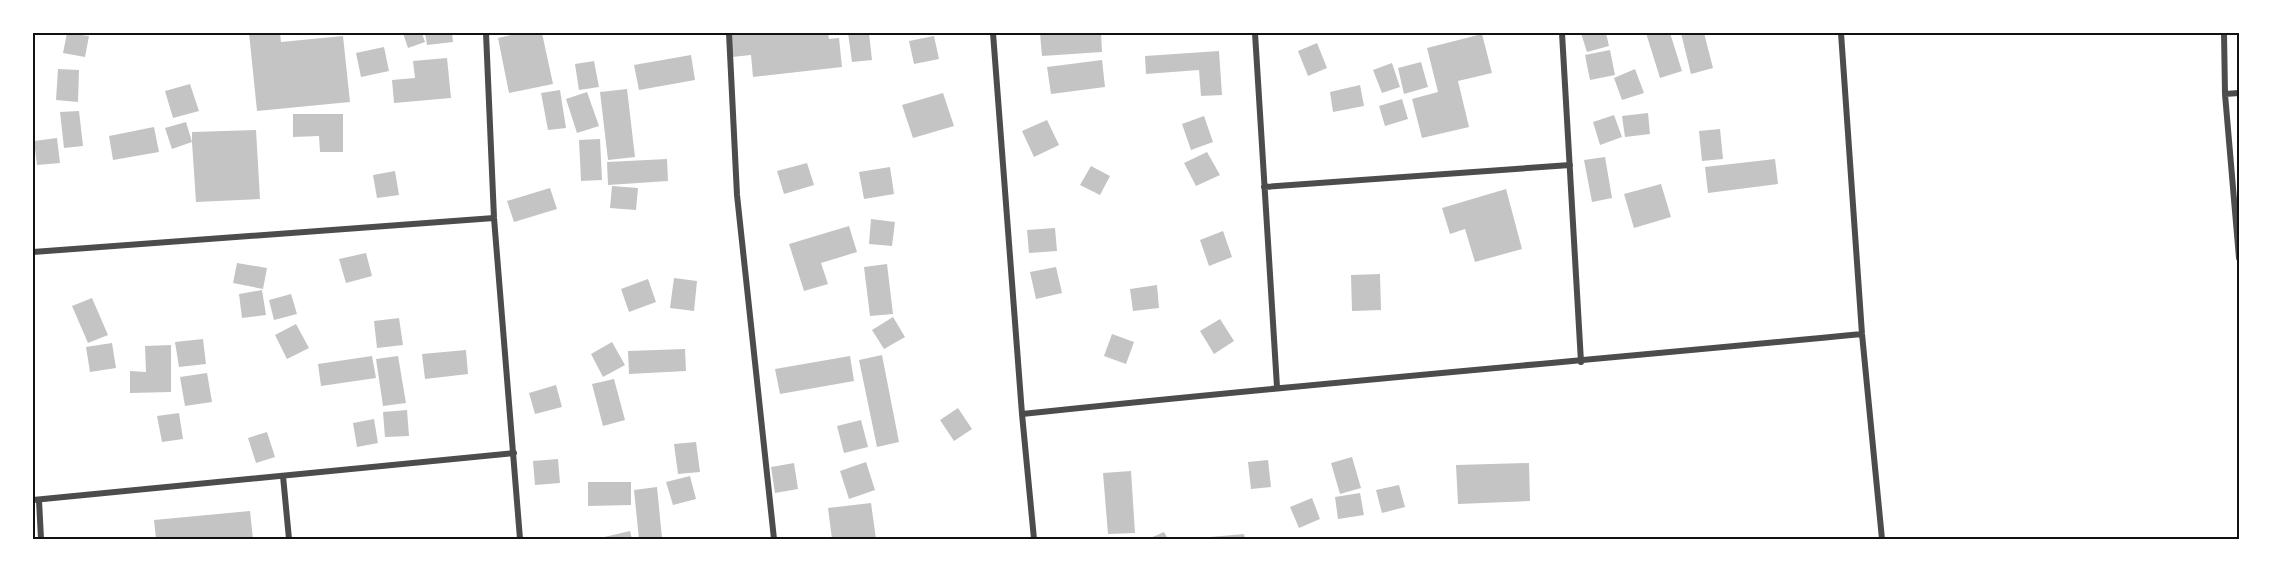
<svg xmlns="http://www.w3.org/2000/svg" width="2272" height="572" viewBox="0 0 2272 572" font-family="'Playfair Display',serif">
<rect width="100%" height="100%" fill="#fff"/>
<path fill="#c4c4c4" d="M 67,33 L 89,36 L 85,57 L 63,53 Z
M 249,33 L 280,33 L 281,42 L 343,36 L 350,102 L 257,111 Z
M 403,33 L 422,33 L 425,42 L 408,48 Z
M 425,33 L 452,33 L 453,42 L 427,45 Z
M 520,33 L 542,33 L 553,84 L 509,93 L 498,38 Z
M 729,33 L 828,33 L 829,39 L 839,38 L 842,67 L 753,77 L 751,55 L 732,57 Z
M 848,33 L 869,33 L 872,60 L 852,62 Z
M 1040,33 L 1101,33 L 1102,52 L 1042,56 Z
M 1581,33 L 1606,33 L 1609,46 L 1587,52 Z
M 1646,33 L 1670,33 L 1682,71 L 1660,78 Z
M 1681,33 L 1704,33 L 1713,68 L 1691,74 Z
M 1482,34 L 1492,73 L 1458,81 L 1469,127 L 1422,138 L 1412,99 L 1438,92 L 1427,48 Z
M 934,36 L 939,59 L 914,64 L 909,41 Z
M 1317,43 L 1327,68 L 1308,76 L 1298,51 Z
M 384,47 L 389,71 L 361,77 L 356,53 Z
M 1610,50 L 1615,75 L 1590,80 L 1585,55 Z
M 1219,51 L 1222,95 L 1201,96 L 1199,70 L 1146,74 L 1145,56 Z
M 691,55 L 695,80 L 639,90 L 634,65 Z
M 447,58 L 451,98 L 394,103 L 392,80 L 415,78 L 413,61 Z
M 1102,60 L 1105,87 L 1051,94 L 1047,67 Z
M 594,61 L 599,87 L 579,90 L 575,64 Z
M 1421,62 L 1428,87 L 1404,94 L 1398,68 Z
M 1392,63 L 1400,87 L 1382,93 L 1373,70 Z
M 58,69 L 79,70 L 78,102 L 56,100 Z
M 1635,69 L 1644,93 L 1622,100 L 1614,78 Z
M 190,84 L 199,111 L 173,118 L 165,91 Z
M 1360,85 L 1364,106 L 1333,112 L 1330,92 Z
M 627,89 L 635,157 L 608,160 L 600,92 Z
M 560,90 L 566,128 L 548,130 L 541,93 Z
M 587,92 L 599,126 L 577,133 L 566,99 Z
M 943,93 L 954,126 L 913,138 L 902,105 Z
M 1402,99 L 1408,119 L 1385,126 L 1379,106 Z
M 79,111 L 83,146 L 64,148 L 60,112 Z
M 1648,113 L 1650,134 L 1625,137 L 1622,116 Z
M 293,114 L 343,114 L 343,152 L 320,152 L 319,136 L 293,137 Z
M 1614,115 L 1622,137 L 1600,145 L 1593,122 Z
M 1204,116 L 1213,142 L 1191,150 L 1182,124 Z
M 1047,120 L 1059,145 L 1034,157 L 1022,131 Z
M 186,122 L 192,142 L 192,132 L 256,130 L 260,199 L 196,202 L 192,142 L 172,149 L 165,128 Z
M 154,127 L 159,152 L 113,160 L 109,136 Z
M 1720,129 L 1723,159 L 1702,161 L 1699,131 Z
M 57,138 L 60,163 L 37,165 L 34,141 Z
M 600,139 L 602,180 L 581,181 L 579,140 Z
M 1207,152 L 1220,175 L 1196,186 L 1184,163 Z
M 1605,157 L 1612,198 L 1592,202 L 1584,160 Z
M 667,159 L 668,181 L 608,185 L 607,162 Z
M 1775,159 L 1778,184 L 1708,193 L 1705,167 Z
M 807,163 L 814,185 L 784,194 L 777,171 Z
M 1091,166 L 1110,176 L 1100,195 L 1080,185 Z
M 890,167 L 894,194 L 864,199 L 859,172 Z
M 395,171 L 399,195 L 377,198 L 373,175 Z
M 1661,184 L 1671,217 L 1634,228 L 1624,194 Z
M 612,186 L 638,188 L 636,210 L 610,208 Z
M 550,188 L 557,209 L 514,222 L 507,201 Z
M 1506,189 L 1522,249 L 1475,262 L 1465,229 L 1450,234 L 1442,208 Z
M 871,219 L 895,222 L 892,246 L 869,244 Z
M 849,226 L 857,252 L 821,263 L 828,284 L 804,291 L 789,244 Z
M 1055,228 L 1057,251 L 1029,253 L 1027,230 Z
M 1223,231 L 1232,257 L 1209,266 L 1200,240 Z
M 366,253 L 372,276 L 346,283 L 339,259 Z
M 237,263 L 267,268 L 263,289 L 233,283 Z
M 887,264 L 893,314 L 870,316 L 864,267 Z
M 1056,267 L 1062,293 L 1036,299 L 1030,272 Z
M 1380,274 L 1381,310 L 1352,311 L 1351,275 Z
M 674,278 L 697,281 L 694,311 L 670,308 Z
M 648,279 L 656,302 L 629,312 L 621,289 Z
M 1157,285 L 1159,308 L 1133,311 L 1130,289 Z
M 262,290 L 266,315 L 242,318 L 239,294 Z
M 291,294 L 297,314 L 274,320 L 269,300 Z
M 92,298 L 108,335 L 88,343 L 72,306 Z
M 893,317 L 905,337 L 884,349 L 872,330 Z
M 399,318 L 403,345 L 377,348 L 374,321 Z
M 1220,319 L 1234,341 L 1214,354 L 1200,331 Z
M 296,324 L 309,348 L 287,359 L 275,335 Z
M 1112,334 L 1134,342 L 1126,364 L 1104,356 Z
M 203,339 L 206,364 L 179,367 L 175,342 Z
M 612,342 L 625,365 L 603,377 L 591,354 Z
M 112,343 L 116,368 L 90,372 L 86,347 Z
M 171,345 L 171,392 L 130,393 L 130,371 L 146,372 L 145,346 Z
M 685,349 L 686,371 L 629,374 L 628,351 Z
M 466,350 L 468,374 L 425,379 L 422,354 Z
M 882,355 L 899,442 L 877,447 L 859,360 Z
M 372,356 L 376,378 L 321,386 L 318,364 Z
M 398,356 L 406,403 L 383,406 L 376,359 Z
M 850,356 L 854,381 L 780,394 L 775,369 Z
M 207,373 L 212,402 L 185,406 L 180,377 Z
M 614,379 L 625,420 L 603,426 L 592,384 Z
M 556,385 L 562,407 L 535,414 L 529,393 Z
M 958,408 L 972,429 L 954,441 L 940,420 Z
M 407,410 L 409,436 L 385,437 L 383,412 Z
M 179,413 L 183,439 L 162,442 L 157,416 Z
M 374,419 L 378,443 L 357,447 L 353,423 Z
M 861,420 L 868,447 L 844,453 L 837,426 Z
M 267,432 L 275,457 L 256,463 L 248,438 Z
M 696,442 L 700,472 L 678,474 L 674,444 Z
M 1352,457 L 1361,488 L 1340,494 L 1331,463 Z
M 558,459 L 560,483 L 535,485 L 533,461 Z
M 1268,460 L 1271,487 L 1251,489 L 1248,462 Z
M 866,462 L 875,490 L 849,499 L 840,471 Z
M 794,463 L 798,489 L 775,493 L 771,467 Z
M 1529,463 L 1530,501 L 1458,504 L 1456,465 Z
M 1131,471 L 1135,533 L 1108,534 L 1103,473 Z
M 690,476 L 696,499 L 673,505 L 666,482 Z
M 588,482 L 631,482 L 631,505 L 588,506 Z
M 1399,485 L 1405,507 L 1382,513 L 1376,490 Z
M 657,487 L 662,538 L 639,539 L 634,490 Z
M 1360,493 L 1364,515 L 1338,519 L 1335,497 Z
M 1312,498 L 1320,519 L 1299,528 L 1290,507 Z
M 871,503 L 876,539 L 832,539 L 828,508 Z
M 250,511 L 253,539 L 156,539 L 154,520 Z
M 630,531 L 632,539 L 600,539 L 600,538 Z
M 1164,532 L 1168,539 L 1148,539 Z
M 1244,534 L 1245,539 L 1210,539 L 1210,537 Z"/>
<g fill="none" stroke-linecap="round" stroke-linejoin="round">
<path stroke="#4c4c4c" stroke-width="6" d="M 486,33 L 494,218 L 520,539
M 729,33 L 737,195 L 774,539
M 993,33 L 1022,414 L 1034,539
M 1255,33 L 1277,387
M 1562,33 L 1581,362
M 1841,33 L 1862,334 L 1882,539
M 2224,33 L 2225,94 L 2239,258
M 2225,94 L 2239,93
M 1264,187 L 1570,165
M 33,252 L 494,218
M 1022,414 C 1302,384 1582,361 1862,334
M 283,476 L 289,539
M 33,500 L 514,453
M 39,500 L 41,539"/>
</g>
<rect width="2272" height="572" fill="none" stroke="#ffffff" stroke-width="69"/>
<rect x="34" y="34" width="2204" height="504" fill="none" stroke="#111" stroke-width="2"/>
</svg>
